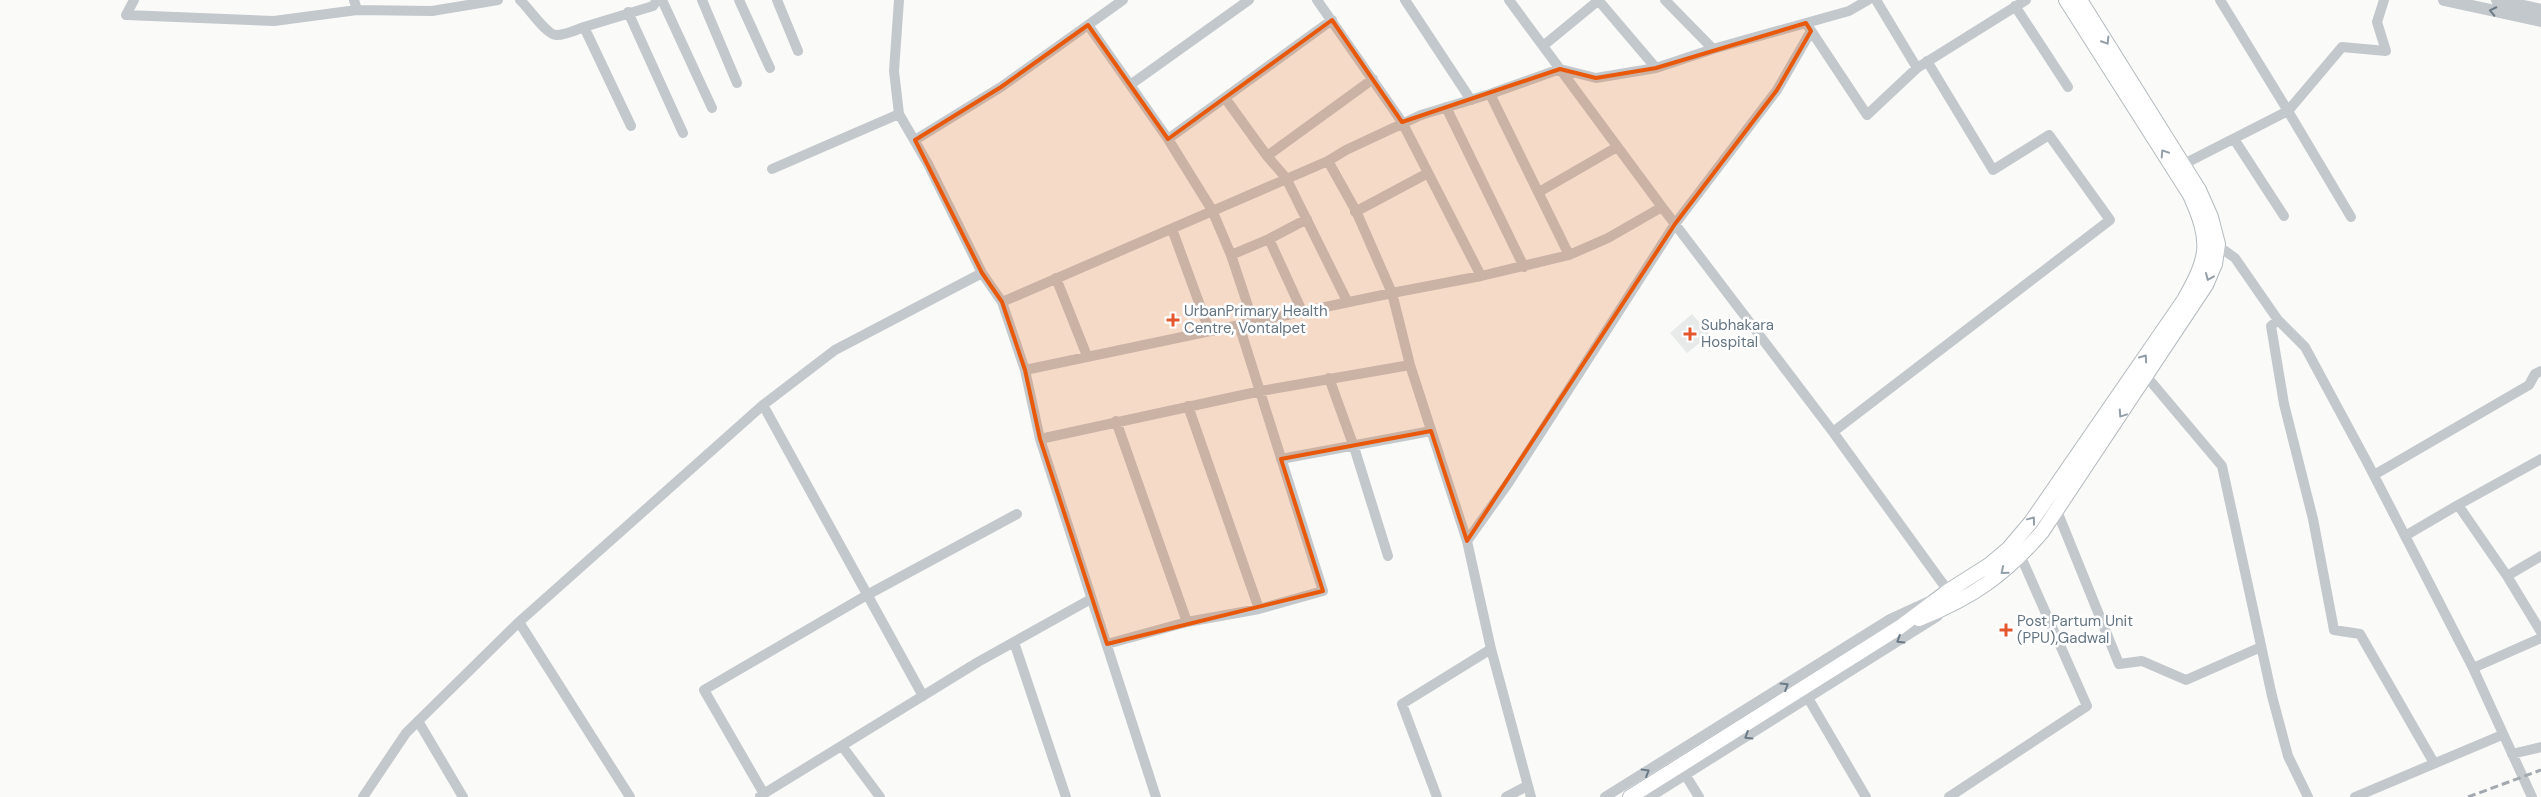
<svg xmlns="http://www.w3.org/2000/svg" width="2541" height="797" viewBox="0 0 2541 797" font-family="'DM Sans',sans-serif">
<rect width="100%" height="100%" fill="#fafaf8"/>
<path fill="#e8e9e9" d="M 1692,314 L 1710,335 L 1687,353 L 1670,333 Z"/>
<g fill="none" stroke-linecap="round" stroke-linejoin="round">
<g stroke="#b3babf" stroke-width="16">
<path id="secondary" d="M 1919,619 C 1972,598 2005,575 2042,532 L 2206,285 L 2215,264 L 2218,244 L 2211,217 L 2199,190 L 2080,0
M 1630,797 L 1900,627 L 1948,591 L 1989,565 L 2009,548 L 2031,522 L 2184,300 C 2209,256 2211,242 2190,195 L 2066,0"/>
</g>
<path stroke="#c3c8cc" stroke-width="10" d="M 134,0 L 126,15 L 274,21 L 357,10 L 354,0
M 520,0 C 529,8 547,36 557,35 C 565,35 576,30 584,27
M 662,0 L 712,108
M 702,0 L 737,83
M 739,0 L 770,68
M 777,0 L 798,51
M 899,0 L 894,71 L 899,114 L 928,164 L 982,273
M 1317,0 L 1402,122 L 1481,276
M 1405,0 L 1471,100
M 1665,0 L 1713,49
M 1876,0 L 1917,68
M 1599,1 L 1656,68
M 2015,6 L 2068,87
M 357,10 L 432,11 L 498,0
M 628,12 L 683,133
M 1088,25 L 1168,139 L 1332,20
M 1808,26 L 1867,115 L 1917,68 L 2026,0
M 1543,46 L 1599,0
M 1130,85 L 1249,0
M 1490,94 L 1569,255
M 1225,98 L 1267,156 L 1286,178 L 1347,301
M 1446,107 L 1524,267
M 631,126 L 584,27 L 653,6 L 657,0
M 1168,139 L 1212,210 L 1231,255 L 1253,321
M 2234,139 L 2284,216
M 915,140 L 1001,87 L 1123,0
M 1267,156 L 1373,79
M 1328,161 L 1356,211 L 1392,293 L 1481,276 L 1569,255 L 1608,238 L 1662,207 L 1509,0
M 2184,164 L 2288,111 L 2220,0
M 772,169 L 899,114
M 1539,192 L 1617,147
M 1662,207 L 1833,432 L 1951,595
M 1355,212 L 1428,173
M 2351,217 L 2288,111 L 2342,47 L 2386,51 L 2377,22 L 2384,0
M 1172,229 L 1209,330
M 1269,239 L 1302,311
M 2214,243 L 2235,258 L 2278,320 L 2305,347 L 2367,462 L 2473,668 L 2532,797
M 1231,255 L 1269,239 L 1307,219
M 1056,278 L 1087,356
M 1002,302 L 1328,161 L 1346,150 L 1421,115 L 1490,94 L 1560,69 L 1596,78 L 1656,68 L 1713,49 L 1849,11 L 1868,0
M 2278,320 L 2271,326 L 2284,404 L 2313,519 L 2334,630 L 2360,634 L 2434,763
M 1025,370 L 1392,293 L 1410,365 L 1467,541 L 1491,649 L 1531,797
M 2147,377 L 2222,466 L 2272,696 L 2288,756 L 2308,797
M 1329,378 L 1354,447 L 1388,556
M 763,405 L 923,696
M 1188,406 L 1259,609
M 1116,421 L 1187,622
M 1833,432 L 2110,220 L 2049,135 L 1993,170 L 1927,61
M 1040,439 L 1261,391 L 1410,365
M 1281,459 L 1431,431
M 2374,475 L 2529,385 L 2535,374 L 2541,371
M 2458,505 L 2541,459
M 2057,511 L 2119,664 L 2142,661 L 2186,680 L 2261,647
M 2405,536 L 2458,505 L 2507,576 L 2541,632
M 1467,541 L 1509,482 L 1675,224 L 1777,90 L 1811,31
M 2507,576 L 2541,556
M 519,622 L 630,797
M 1014,642 L 1066,797
M 1107,644 L 1187,622 L 1259,609 L 1323,591 L 1239,325
M 2473,668 L 2541,638
M 1808,698 L 1866,797
M 418,721 L 463,797
M 842,746 L 880,797
M 2512,754 L 2541,747
M 1686,776 L 1699,797
M 764,794 L 704,690 L 867,595 L 1017,514
M 760,796 L 978,662 L 1091,599
M 363,797 L 406,733 L 519,622 L 763,405 L 835,350 L 982,273 L 1002,302 L 1025,370 L 1040,439 L 1156,797
M 1437,797 L 1402,704 L 1491,649
M 1506,797 L 1527,786
M 1605,797 L 1890,619 L 1927,602
M 1650,797 L 1938,616
M 1949,797 L 2087,706 L 2021,557
M 2355,797 L 2502,735"/>
<path stroke="#c3c8cc" stroke-width="12" d="M 2444,0 L 2541,21
M 2497,0 L 2541,10"/>
<use href="#secondary" stroke="#fff" stroke-width="14"/>
<path stroke="#a2aab0" stroke-width="3" stroke-dasharray="8 4" stroke-linecap="butt" d="M 2468,797 L 2541,770"/>
</g>
<defs><path id="oneway-chevron" d="M-2-3.5L2.5 0L-2 3.5" fill="none" stroke-width="1.6" stroke-linecap="round" stroke-linejoin="round" transform="scale(1.25)"/></defs>
<g stroke="#6a7a87">
<use href="#oneway-chevron" transform="translate(2493 11) rotate(-168)"/>
<use href="#oneway-chevron" transform="translate(1900 640) rotate(148)"/>
<use href="#oneway-chevron" transform="translate(1785 686) rotate(-32)"/>
<use href="#oneway-chevron" transform="translate(1748 736) rotate(148)"/>
<use href="#oneway-chevron" transform="translate(1646 772) rotate(-31)"/>
</g>
<g stroke="#939fa8">
<use href="#oneway-chevron" transform="translate(2106 41) rotate(58)"/>
<use href="#oneway-chevron" transform="translate(2164 153) rotate(-123)"/>
<use href="#oneway-chevron" transform="translate(2209 277) rotate(113)"/>
<use href="#oneway-chevron" transform="translate(2144 358) rotate(-55)"/>
<use href="#oneway-chevron" transform="translate(2122 414) rotate(124)"/>
<use href="#oneway-chevron" transform="translate(2032 520) rotate(-53)"/>
<use href="#oneway-chevron" transform="translate(2004 571) rotate(140)"/>
</g>
<path fill="#e8590c" fill-opacity="0.2" stroke="#e8590c" stroke-width="4" stroke-linejoin="round" d="M 1332,20 L 1402,122 L 1560,69 L 1596,78 L 1656,68 L 1806,23 L 1811,31 L 1777,90 L 1675,224 L 1467,541 L 1431,431 L 1281,459 L 1323,591 L 1107,644 L 1040,439 L 1025,370 L 1002,302 L 982,273 L 915,140 L 1001,87 L 1088,25 L 1168,139 Z"/>
<g fill="#e4572e" stroke="#fff" stroke-width="2">
<path d="M1170.5 312.5h5v5h5v5h-5v5h-5v-5h-5v-5h5z"/>
<path d="M1687.5 326.5h5v5h5v5h-5v5h-5v-5h-5v-5h5z"/>
<path d="M2003.5 622.5h5v5h5v5h-5v5h-5v-5h-5v-5h5z"/>
</g>
<g text-anchor="middle" stroke-width="5" stroke-linejoin="round" paint-order="stroke">
<g font-size="15" fill="#657683" stroke="#fff" text-anchor="start">
<text x="1184" y="316">UrbanPrimary Health<tspan x="1184" dy="17">Centre, Vontalpet</tspan></text>
<text x="1701" y="330">Subhakara<tspan x="1701" dy="17">Hospital</tspan></text>
<text x="2017" y="626">Post Partum Unit<tspan x="2017" dy="17">(PPU),Gadwal</tspan></text>
</g>
</g>
</svg>
